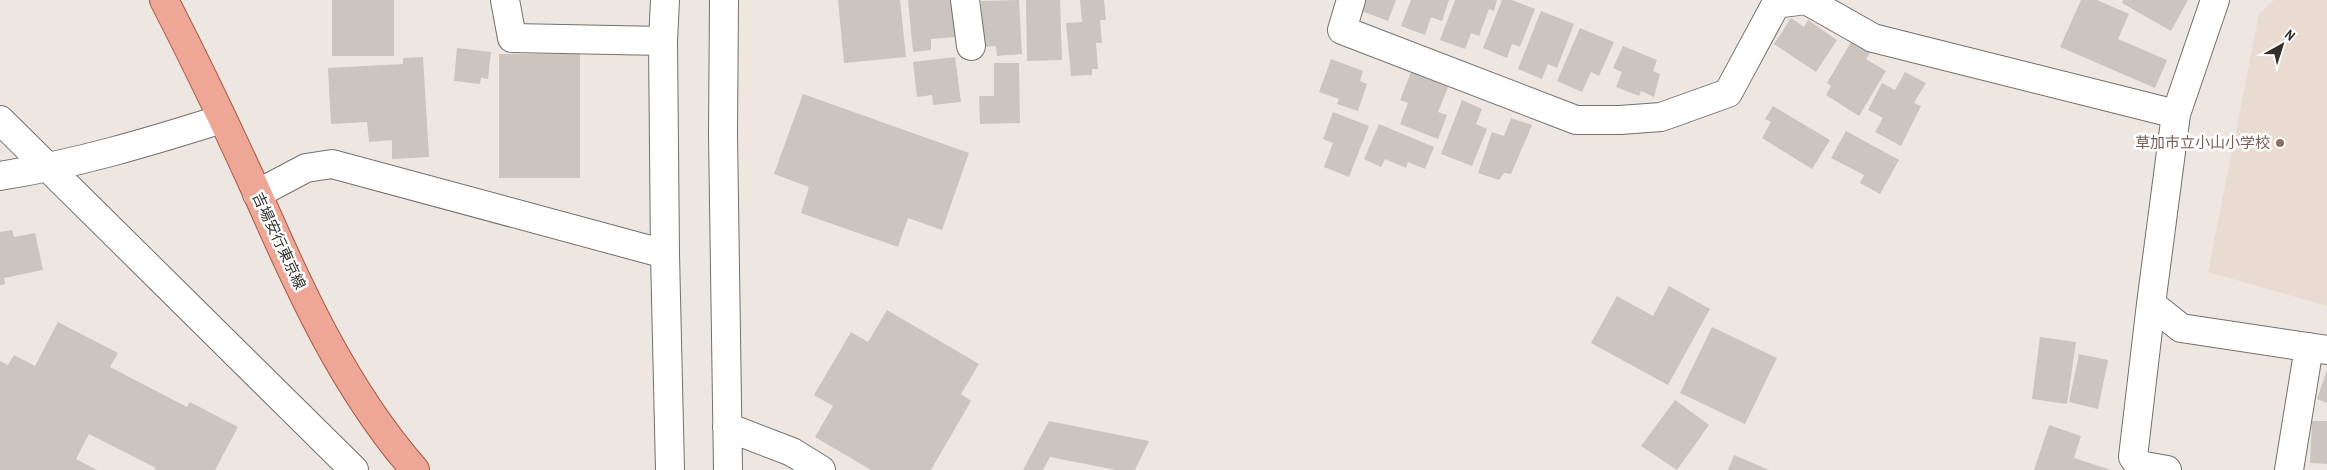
<svg xmlns="http://www.w3.org/2000/svg" width="2327" height="470" viewBox="0 0 2327 470" font-family="'Archivo Narrow','Noto Sans JP',sans-serif">
<rect width="100%" height="100%" fill="#eee7e1"/>
<path fill="#e9dbd1" d="M 2274,0 L 2327,0 L 2327,306 L 2208,272 L 2259,14 Z"/>
<path fill="#cbc4bf" d="M 332,0 L 394,0 L 394,56 L 332,56 Z
M 838,0 L 900,0 L 906,57 L 844,63 Z
M 908,0 L 951,0 L 955,37 L 931,39 L 931,50 L 913,52 Z
M 1019,0 L 1022,54 L 997,56 L 996,46 L 984,47 L 981,1 Z
M 1026,0 L 1060,0 L 1062,60 L 1027,61 Z
M 1080,0 L 1104,0 L 1106,20 L 1100,20 L 1102,43 L 1096,43 L 1098,69 L 1092,69 L 1092,75 L 1071,76 L 1066,23 L 1082,22 Z
M 1366,0 L 1396,0 L 1388,21 L 1362,11 Z
M 1411,0 L 1449,0 L 1442,21 L 1431,17 L 1425,35 L 1401,26 Z
M 1455,0 L 1497,0 L 1494,11 L 1489,9 L 1479,36 L 1471,33 L 1465,49 L 1440,40 Z
M 1502,0 L 1512,0 L 1535,9 L 1520,47 L 1512,44 L 1507,58 L 1483,48 Z
M 2081,0 L 2097,0 L 2129,14 L 2118,39 L 2167,60 L 2155,88 L 2060,47 Z
M 2123,0 L 2188,0 L 2171,31 L 2122,3 Z
M 1541,11 L 1574,24 L 1557,68 L 1548,64 L 1542,79 L 1518,69 Z
M 1791,18 L 1804,27 L 1808,20 L 1837,40 L 1816,72 L 1774,44 Z
M 1580,28 L 1614,42 L 1599,76 L 1591,72 L 1582,92 L 1557,81 Z
M 1851,42 L 1870,53 L 1866,59 L 1886,71 L 1859,116 L 1826,95 L 1831,86 L 1827,83 Z
M 1623,46 L 1657,60 L 1653,71 L 1660,74 L 1654,97 L 1641,91 L 1639,96 L 1616,87 L 1622,72 L 1613,68 Z
M 457,48 L 491,52 L 488,79 L 481,78 L 480,84 L 454,81 Z
M 499,54 L 580,54 L 580,178 L 499,178 Z
M 423,57 L 429,157 L 392,159 L 392,140 L 369,142 L 367,122 L 331,124 L 328,68 L 403,64 L 403,58 Z
M 955,57 L 961,102 L 933,105 L 932,95 L 917,97 L 913,62 Z
M 1331,59 L 1363,71 L 1360,81 L 1367,84 L 1358,111 L 1337,104 L 1339,99 L 1319,92 Z
M 994,63 L 1019,63 L 1020,123 L 980,124 L 979,96 L 994,96 Z
M 1411,72 L 1448,87 L 1438,112 L 1447,115 L 1438,139 L 1400,124 L 1408,103 L 1400,100 Z
M 1905,72 L 1926,83 L 1914,103 L 1921,106 L 1901,146 L 1875,132 L 1883,118 L 1868,110 L 1882,83 L 1895,90 Z
M 803,94 L 969,153 L 942,230 L 908,218 L 898,247 L 801,213 L 809,187 L 774,174 Z
M 1462,100 L 1482,109 L 1476,124 L 1487,129 L 1472,166 L 1441,154 Z
M 1773,106 L 1830,140 L 1812,169 L 1762,138 L 1771,122 L 1765,119 Z
M 1333,112 L 1369,126 L 1349,177 L 1324,167 L 1333,143 L 1323,139 Z
M 1511,118 L 1532,125 L 1511,174 L 1504,173 L 1499,180 L 1478,173 L 1492,132 L 1504,136 Z
M 1379,124 L 1434,147 L 1425,169 L 1408,162 L 1406,168 L 1385,159 L 1381,167 L 1364,159 Z
M 1846,131 L 1899,160 L 1880,194 L 1860,183 L 1864,175 L 1831,158 Z
M 12,230 L 14,237 L 35,233 L 43,270 L 4,278 L 5,284 L 0,285 L 0,232 Z
M 1669,286 L 1710,309 L 1668,385 L 1591,343 L 1617,296 L 1653,316 Z
M 887,310 L 979,364 L 961,394 L 971,401 L 931,470 L 871,470 L 815,437 L 833,406 L 814,395 L 851,332 L 868,342 Z
M 58,322 L 118,353 L 110,367 L 187,407 L 190,402 L 238,427 L 215,470 L 155,470 L 156,468 L 89,434 L 76,459 L 97,470 L 0,470 L 0,361 L 8,365 L 14,355 L 35,366 Z
M 1712,327 L 1777,358 L 1745,424 L 1680,393 Z
M 2040,337 L 2076,342 L 2067,404 L 2032,399 Z
M 2079,354 L 2108,360 L 2098,409 L 2069,402 Z
M 2327,370 L 2327,403 L 2317,399 Z
M 1675,400 L 1709,425 L 1677,470 L 1641,446 Z
M 1049,421 L 1149,441 L 1135,470 L 1116,470 L 1050,457 L 1043,470 L 1023,470 Z
M 2312,421 L 2327,421 L 2327,464 L 2310,463 Z
M 2049,425 L 2081,436 L 2074,458 L 2111,470 L 2034,470 Z
M 1734,455 L 1769,470 L 1728,470 Z"/>
<g fill="none" stroke-linecap="round" stroke-linejoin="round">
<g stroke="#756f6a" stroke-width="30">
<path id="minor" d="M 505,0 L 512,38 L 663,41
M 665,0 L 663,41 L 665,254 L 670,470
M 724,0 L 723,134 L 728,470
M 965,0 L 971,46
M 1351,0 L 1342,30 L 1576,120 L 1620,120 L 1661,117 L 1728,93 L 1776,4 L 1806,0 L 1873,38 L 2176,114
M 2215,0 L 2176,114 L 2151,304 L 2181,328 L 2327,350
M 0,120 L 354,470
M 0,176 C 76,164 149,142 222,119
M 257,194 L 306,168 L 332,164 L 665,254
M 2151,304 L 2133,457 L 2139,465 L 2167,470
M 727,427 L 792,452 L 821,470
M 2289,470 L 2309,347"/>
</g>
<g stroke="#a45643" stroke-width="30">
<path id="major" d="M 164,0 C 197,64 228,129 258,195 C 300,291 345,390 415,470"/>
</g>
<use href="#minor" stroke="#fff" stroke-width="28"/>
<use href="#major" stroke="#eea796" stroke-width="28"/>
</g>
<circle fill="#8d6e63" stroke="#fff" stroke-width="2" cx="2280" cy="143" r="5"/>
<g text-anchor="middle" stroke-width="5" stroke-linejoin="round" paint-order="stroke">
<g font-size="15" fill="#785e54" stroke="#fff" text-anchor="end">
<text x="2270" y="148">草加市立小山小学校</text>
</g>
<g font-size="15" fill="#312e2c" stroke="#fff">
<text transform="translate(279 241) rotate(65)" y="5">吉場安行東京線</text>
</g>
</g>
<g transform="translate(2282 45) rotate(39)" stroke="#ffffff" stroke-width="4" paint-order="stroke">
<path d="M0-4L9 19L0 12L-9 19Z" fill="#312e2c"/>
<text y="-8" font-size="14" font-weight="bold" text-anchor="middle" fill="#312e2c">N</text>
</g>
</svg>
